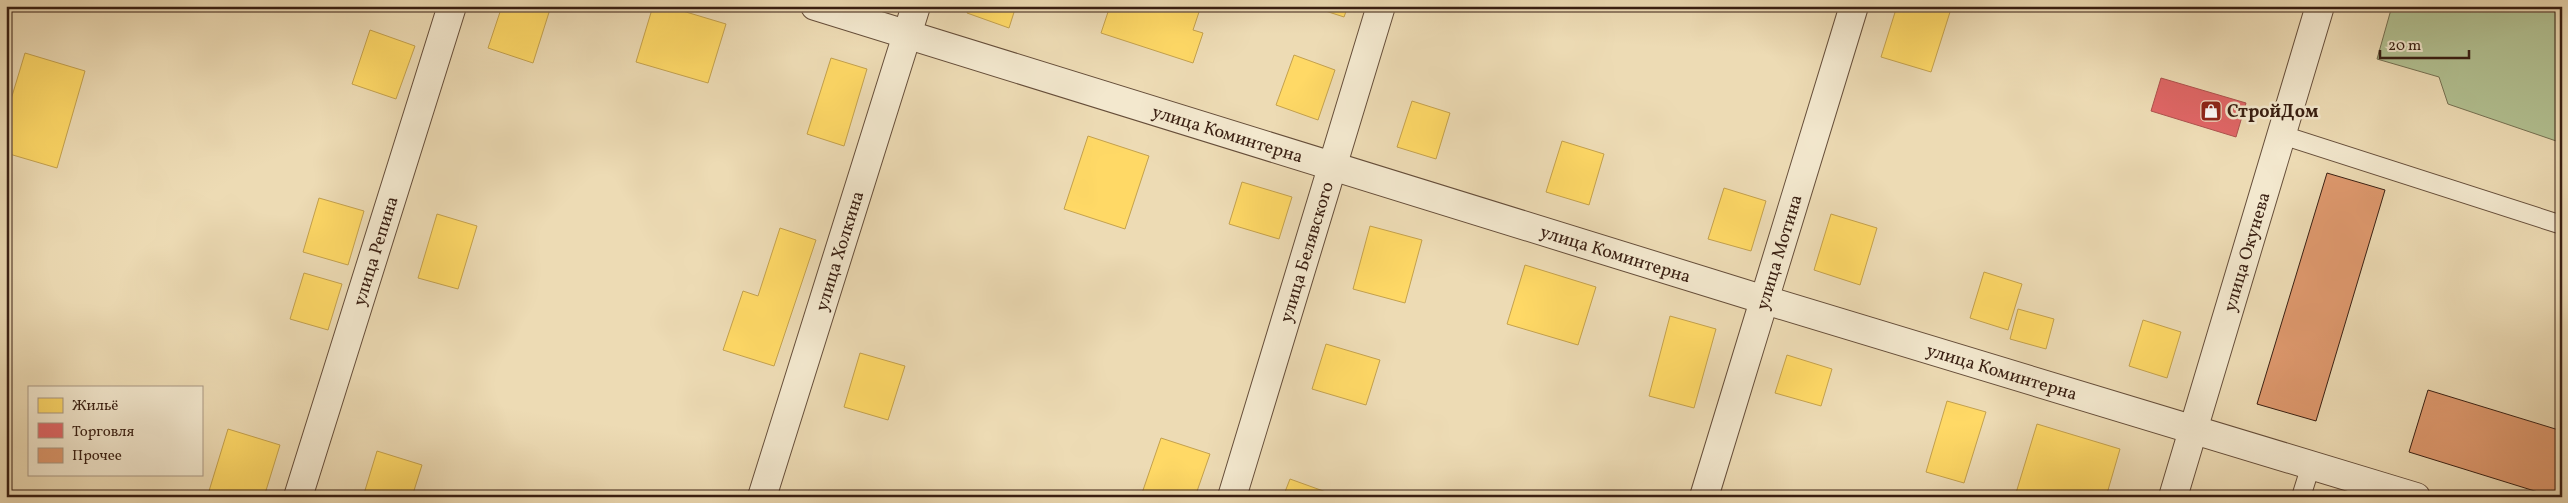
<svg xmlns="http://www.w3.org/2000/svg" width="2568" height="503" viewBox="0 0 2568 503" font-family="Vollkorn,serif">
<rect width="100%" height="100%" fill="#eddbb4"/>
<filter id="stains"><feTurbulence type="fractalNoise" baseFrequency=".004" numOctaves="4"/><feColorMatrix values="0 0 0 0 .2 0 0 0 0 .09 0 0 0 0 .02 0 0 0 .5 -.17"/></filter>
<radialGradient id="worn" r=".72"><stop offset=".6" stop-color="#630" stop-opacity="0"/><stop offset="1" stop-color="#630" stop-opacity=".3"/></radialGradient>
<path fill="#b2c192" stroke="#767052" d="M 2392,6 L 2562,6 L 2562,143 L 2448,104 L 2439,77 L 2377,59 Z"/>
<path fill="#ffd966" stroke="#c4a14d" d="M 502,6 L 551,6 L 533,63 L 488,48 Z
M 653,6 L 666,6 L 726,24 L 708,83 L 636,62 Z
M 969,6 L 1016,6 L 1009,28 L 967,13 Z
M 1110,6 L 1179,6 L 1199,12 L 1193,30 L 1203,33 L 1193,63 L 1101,33 Z
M 1310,6 L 1348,6 L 1344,17 Z
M 1897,6 L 1931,6 L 1950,12 L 1931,72 L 1881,57 Z
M 370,30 L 415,46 L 396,99 L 352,84 Z
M 25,53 L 85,71 L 57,168 L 6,153 L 6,116 Z
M 1294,55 L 1335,70 L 1318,120 L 1276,105 Z
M 831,58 L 867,69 L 844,146 L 807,134 Z
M 1412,101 L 1450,113 L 1436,159 L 1397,147 Z
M 1088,136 L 1149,156 L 1125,229 L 1064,209 Z
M 1562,141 L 1604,154 L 1589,205 L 1546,192 Z
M 1242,182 L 1292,197 L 1279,239 L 1229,224 Z
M 1724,188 L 1766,201 L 1751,251 L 1708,239 Z
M 319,198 L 364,211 L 348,265 L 303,252 Z
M 437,214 L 477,226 L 458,289 L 418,278 Z
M 1831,214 L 1877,228 L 1860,285 L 1814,270 Z
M 1370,226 L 1422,240 L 1405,303 L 1353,289 Z
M 780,228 L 816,240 L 774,366 L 723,350 L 743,291 L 758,296 Z
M 1525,265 L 1596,287 L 1578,345 L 1507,324 Z
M 1984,272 L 2022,284 L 2008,330 L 1970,318 Z
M 304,273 L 342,284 L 328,330 L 290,319 Z
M 2018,309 L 2054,319 L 2046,349 L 2010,339 Z
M 1670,316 L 1716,329 L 1694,408 L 1649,396 Z
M 2143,320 L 2181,332 L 2167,378 L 2129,366 Z
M 1326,344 L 1380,360 L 1366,405 L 1312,389 Z
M 860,353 L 905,366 L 888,420 L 844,407 Z
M 1787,355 L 1832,369 L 1821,406 L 1775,393 Z
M 1947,401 L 1986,412 L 1964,483 L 1926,472 Z
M 2037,424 L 2120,449 L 2106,497 L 2029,497 L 2016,493 Z
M 228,429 L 280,445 L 264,497 L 227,497 L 209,491 Z
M 1161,438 L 1210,454 L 1195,497 L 1141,496 Z
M 377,451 L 422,465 L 412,497 L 363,497 Z
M 1290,479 L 1340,497 L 1283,497 Z"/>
<path fill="#e06666" stroke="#ae514d" d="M 2161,78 L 2246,103 L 2236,137 L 2151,111 Z"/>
<path fill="#df996e" stroke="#391f12" d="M 2327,173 L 2385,190 L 2316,421 L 2257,404 Z
M 2428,390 L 2562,431 L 2562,497 L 2554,497 L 2409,452 Z"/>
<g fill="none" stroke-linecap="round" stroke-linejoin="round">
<g stroke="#664e3a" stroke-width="20">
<path id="service" d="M 2282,135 L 2562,225
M 2301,497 L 2311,465"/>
</g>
<g stroke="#664e3a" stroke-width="30">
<g id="minor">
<path id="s1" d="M 815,6 L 1765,300 L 2416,497"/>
<path id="s2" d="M 298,497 L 452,6"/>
<path id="s3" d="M 762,497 L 916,6"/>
<path id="s4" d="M 1232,497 L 1381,6"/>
<path id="s5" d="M 1704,497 L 1854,6"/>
<path id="s6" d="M 2173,497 L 2320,6"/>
</g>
</g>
<use href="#service" stroke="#f3e8ce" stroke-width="18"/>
<use href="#minor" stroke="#f3e8ce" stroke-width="28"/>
</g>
<defs>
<g id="shop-square" transform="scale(1.125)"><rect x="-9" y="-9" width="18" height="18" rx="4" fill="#8f2418" stroke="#f3e8ce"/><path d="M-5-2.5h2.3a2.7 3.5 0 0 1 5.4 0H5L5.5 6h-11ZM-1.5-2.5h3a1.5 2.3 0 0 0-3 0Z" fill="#fff"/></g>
</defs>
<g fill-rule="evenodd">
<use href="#shop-square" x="2211" y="111"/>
</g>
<g text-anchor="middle" stroke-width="5" stroke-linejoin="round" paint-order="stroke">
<g font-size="18" font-weight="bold" fill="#391f12" stroke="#f3e8ce" text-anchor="start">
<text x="2227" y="117">СтройДом</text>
</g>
<g font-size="18" fill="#391f12" stroke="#f3e8ce">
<text dy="6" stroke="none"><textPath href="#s1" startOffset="432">улица Коминтерна</textPath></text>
<text dy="6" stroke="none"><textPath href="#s2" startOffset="258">улица Репина</textPath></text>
<text dy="6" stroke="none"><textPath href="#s3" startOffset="258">улица Холкина</textPath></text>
<text dy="6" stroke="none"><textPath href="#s4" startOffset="256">улица Белявского</textPath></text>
<text dy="6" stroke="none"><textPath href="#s5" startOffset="256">улица Мотина</textPath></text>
<text dy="6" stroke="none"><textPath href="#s6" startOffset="256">улица Окунева</textPath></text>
<text dy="6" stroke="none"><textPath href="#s1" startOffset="838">улица Коминтерна</textPath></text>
<text dy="6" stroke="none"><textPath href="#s1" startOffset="1242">улица Коминтерна</textPath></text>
</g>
</g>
<rect width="2568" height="503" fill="none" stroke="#eddbb4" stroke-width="25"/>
<rect x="8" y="8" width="2553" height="488" fill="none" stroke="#391f12" stroke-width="2.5"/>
<rect x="12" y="12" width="2543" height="478" fill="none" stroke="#391f12"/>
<rect x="28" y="386" width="175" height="90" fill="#f3e8ce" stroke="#a99883"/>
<rect x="38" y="398" width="25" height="15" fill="#ffd966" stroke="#a99883"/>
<text x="72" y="410" font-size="15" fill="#391f12">Жильё</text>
<rect x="38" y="423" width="25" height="15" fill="#e06666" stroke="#a99883"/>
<text x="72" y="436" font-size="15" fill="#391f12">Торговля</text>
<rect x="38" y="448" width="25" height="15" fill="#df996e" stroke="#a99883"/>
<text x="72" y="460" font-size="15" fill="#391f12">Прочее</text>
<path d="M2380 50v8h89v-8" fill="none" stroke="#391f12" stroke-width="2.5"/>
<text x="2388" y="50" font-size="15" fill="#391f12" stroke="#f3e8ce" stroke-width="4" paint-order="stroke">20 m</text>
<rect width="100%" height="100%" filter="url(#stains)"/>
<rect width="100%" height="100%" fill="url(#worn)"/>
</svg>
